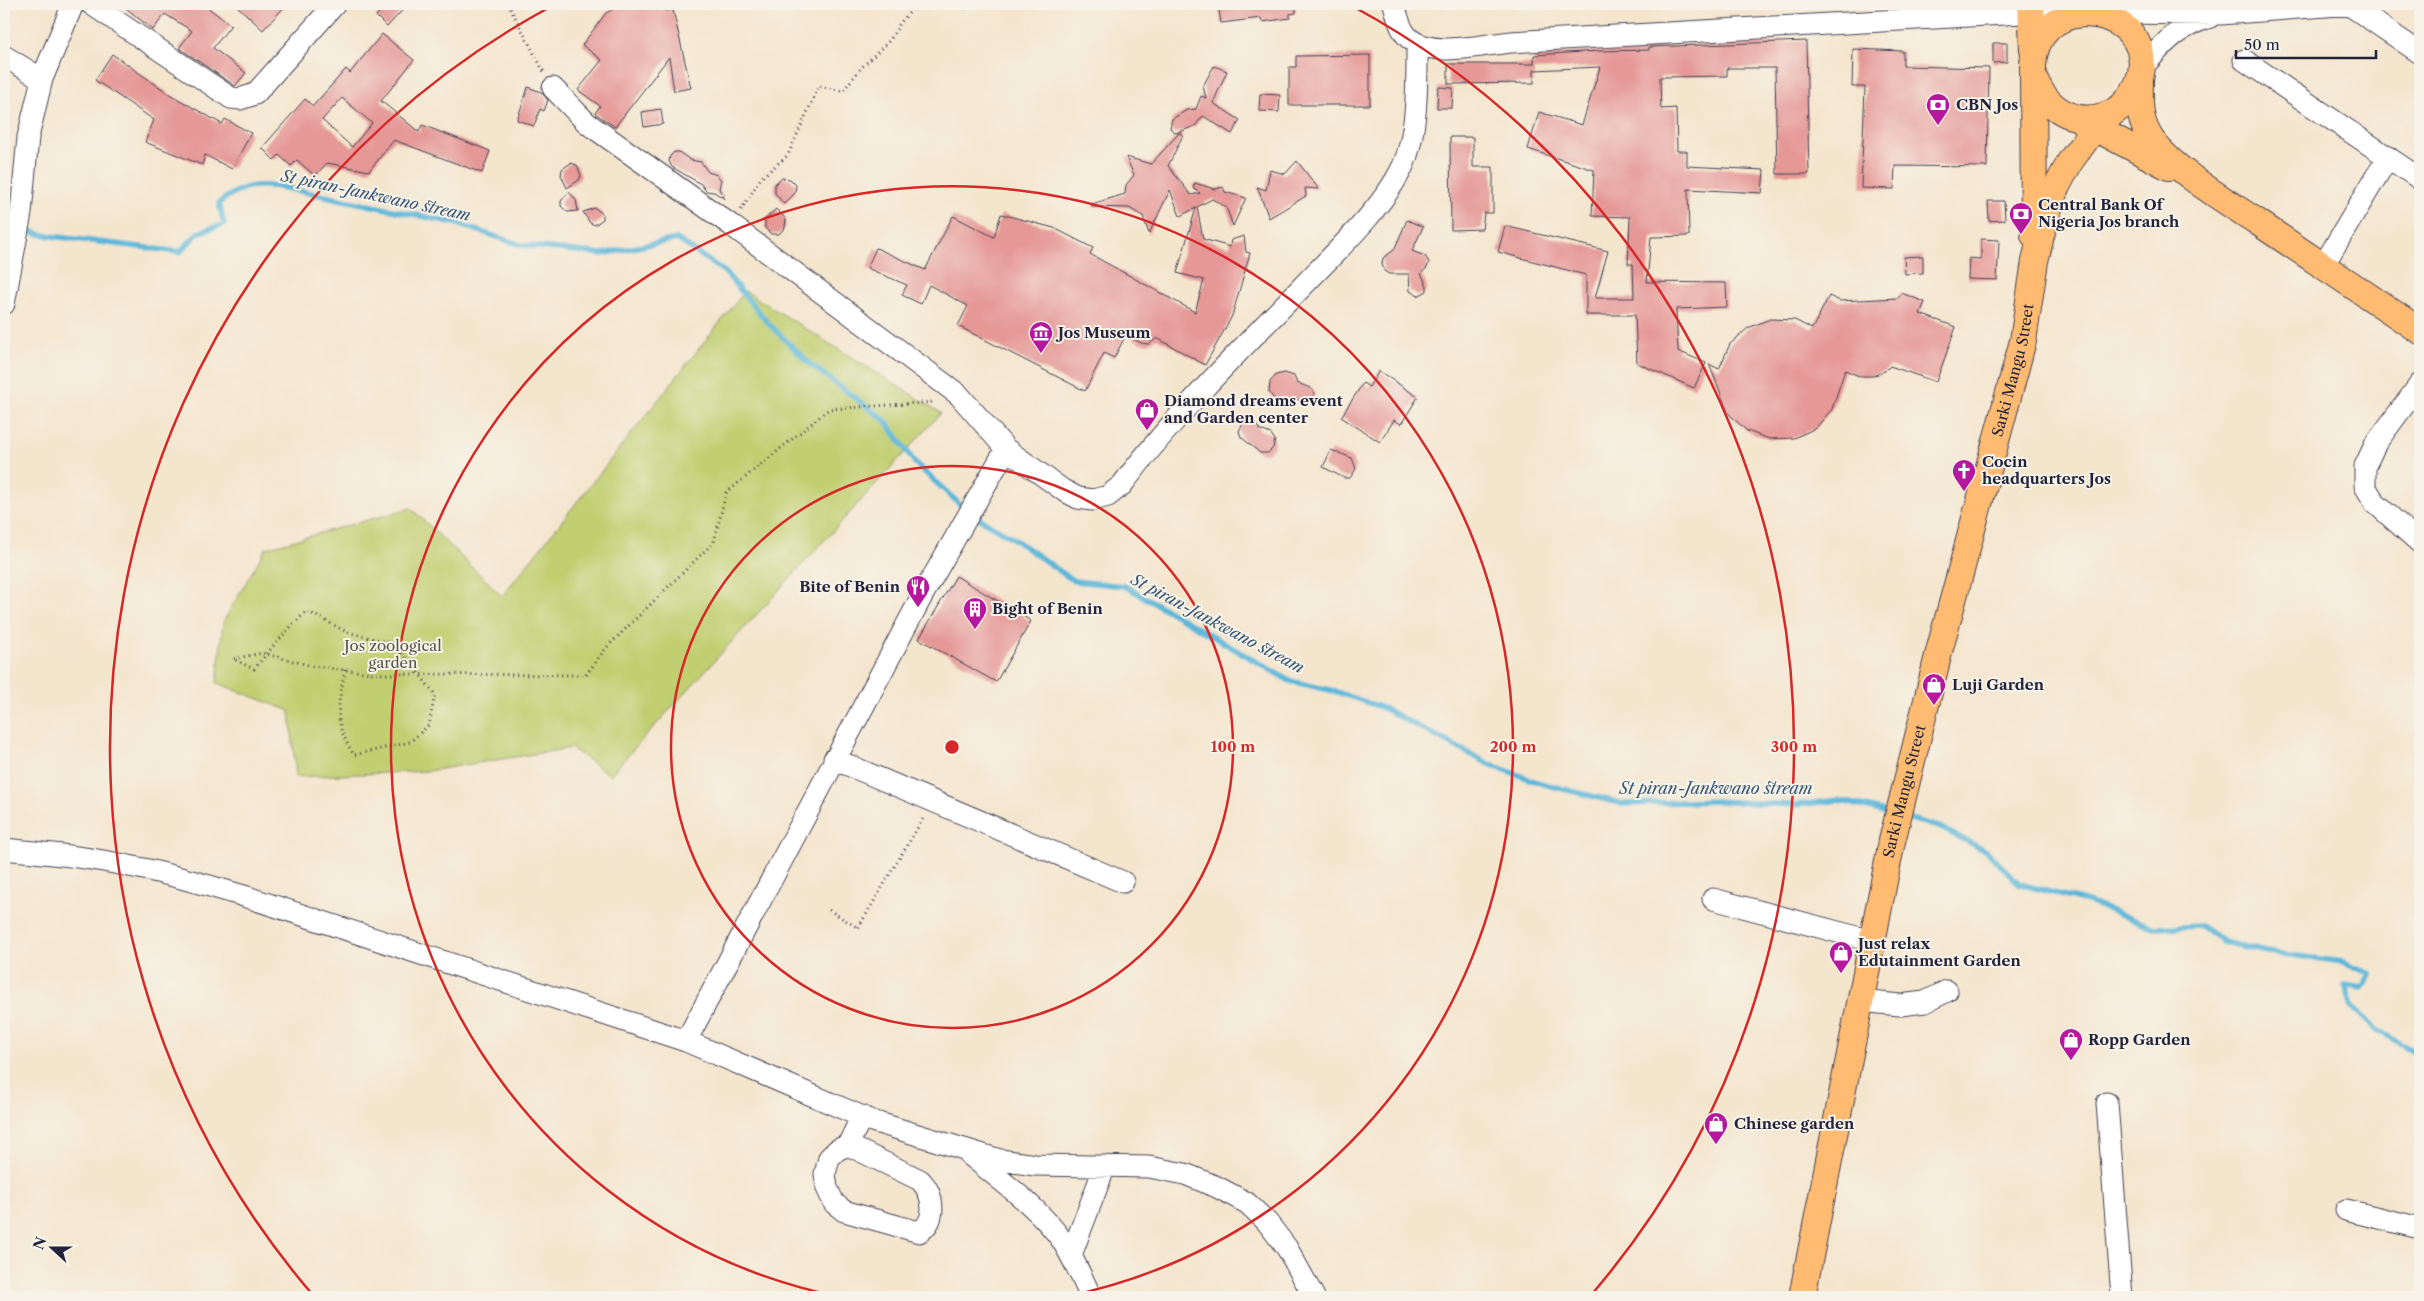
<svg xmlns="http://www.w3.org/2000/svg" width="2424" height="1301" viewBox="0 0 2424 1301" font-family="'Libre Caslon Text',serif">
<rect width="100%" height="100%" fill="#f7f3e8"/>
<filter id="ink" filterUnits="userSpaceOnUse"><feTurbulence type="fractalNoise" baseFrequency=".02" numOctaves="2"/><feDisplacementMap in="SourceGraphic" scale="10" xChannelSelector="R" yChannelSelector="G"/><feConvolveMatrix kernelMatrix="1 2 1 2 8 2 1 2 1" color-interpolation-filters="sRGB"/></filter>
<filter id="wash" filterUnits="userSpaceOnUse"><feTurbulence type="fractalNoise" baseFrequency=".0096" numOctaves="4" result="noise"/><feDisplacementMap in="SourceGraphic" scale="20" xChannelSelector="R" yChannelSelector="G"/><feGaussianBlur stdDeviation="1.12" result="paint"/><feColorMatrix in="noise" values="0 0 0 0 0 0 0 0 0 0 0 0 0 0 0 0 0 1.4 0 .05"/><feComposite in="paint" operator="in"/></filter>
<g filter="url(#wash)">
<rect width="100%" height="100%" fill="#f4e5cd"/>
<path fill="#c1cf71" stroke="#727856" d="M 745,291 L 941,413 L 610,775 L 571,748 L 428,771 L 296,777 L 290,711 L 217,683 L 223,622 L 266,548 L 411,508 L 502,596 Z"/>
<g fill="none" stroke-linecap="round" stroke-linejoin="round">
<path stroke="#5cb7da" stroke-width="5.5" d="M 4,224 L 14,227
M 23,229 L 43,235 L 180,252 L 198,233 L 224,224 L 219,203 C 241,185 254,184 281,187 L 455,223 L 521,245 L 602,254 L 677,239 L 725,272 L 768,323 L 810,364 L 886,421 L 915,463 L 966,510
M 973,515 L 1011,537 L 1074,581 L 1125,586 L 1290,681 L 1334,691 L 1383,708 L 1489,764 L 1540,783 L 1623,804 L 1716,801 L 1795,805 L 1839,800 L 1892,814
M 1903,817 L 1939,827 L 1986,851 L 2020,884 L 2091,903 L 2155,928 L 2200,926 L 2224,942 L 2267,952 L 2344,962 L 2371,974 L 2362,988 L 2345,985 L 2352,1007 L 2374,1028 L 2420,1055"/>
</g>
<g id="blocks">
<path fill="#e59896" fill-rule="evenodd" d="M 121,4 L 203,4 L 231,25 L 213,48 L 246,73 L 235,86 L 179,48 L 192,31 L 165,14 L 153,30 Z
M 235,4 L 287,4 L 263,30 Z
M 387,4 L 408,4 L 387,27 L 376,16 Z
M 623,4 L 662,4 L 667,11 L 673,10 L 691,88 L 674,91 L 669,57 L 615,127 L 595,113 L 600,106 L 578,90 L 602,60 L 582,45 L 606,13 Z
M 1218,4 L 1296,4 L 1296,13 L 1290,14 L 1290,18 L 1262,22 L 1261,18 L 1221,23 Z
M 382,34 L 414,60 L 381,101 L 419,132 L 422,125 L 490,151 L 482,173 L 394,140 L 369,171 L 327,163 L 315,176 L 297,160 L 291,166 L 279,155 L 274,160 L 262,148 L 305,99 L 313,106 L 346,69 L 350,73 ZM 342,98 L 372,123 L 352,147 L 322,120 Z
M 1806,41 L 1809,174 L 1777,174 L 1775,68 L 1727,68 L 1727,76 L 1660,77 L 1661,109 L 1676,108 L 1677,151 L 1687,151 L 1687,166 L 1764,170 L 1762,193 L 1688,189 L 1689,236 L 1651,237 L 1647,282 L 1726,283 L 1727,307 L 1676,309 L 1678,351 L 1706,363 L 1694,388 L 1637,363 L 1635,315 L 1586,315 L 1586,275 L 1498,252 L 1505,226 L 1608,251 L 1595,298 L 1634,298 L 1633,264 L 1628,264 L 1630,217 L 1592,216 L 1594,170 L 1528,149 L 1539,112 L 1582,125 L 1600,67 L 1534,70 L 1534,83 L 1448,84 L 1448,64 L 1534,64 L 1534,55 L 1599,51 L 1649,50 L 1649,47 Z
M 1993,43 L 2007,43 L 2007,62 L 1993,63 Z
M 1853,49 L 1903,51 L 1903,66 L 1989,68 L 1987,167 L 1895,166 L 1894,189 L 1861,188 L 1865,87 L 1852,87 Z
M 112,54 L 171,95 L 222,124 L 225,119 L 251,133 L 232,169 L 205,155 L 202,165 L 145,142 L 154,120 L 95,80 Z
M 1370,55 L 1370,105 L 1289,105 L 1289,67 L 1296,67 L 1296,56 Z
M 1214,66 L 1227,71 L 1213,103 L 1240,120 L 1232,134 L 1203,116 L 1195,126 L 1176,133 L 1170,128 L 1172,119 L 1187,110 L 1196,109 L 1201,96 L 1206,98 L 1203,86 Z
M 528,87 L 541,92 L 548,100 L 544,111 L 540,109 L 534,126 L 517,120 Z
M 1438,87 L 1453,88 L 1452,108 L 1437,108 Z
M 1260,94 L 1280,95 L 1279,112 L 1259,111 Z
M 661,109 L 663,124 L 644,127 L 642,112 Z
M 1179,133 L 1183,135 L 1168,166 L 1191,195 L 1200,193 L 1193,188 L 1195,183 L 1215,189 L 1223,187 L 1225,192 L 1246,198 L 1233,226 L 1226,207 L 1212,199 L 1197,207 L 1203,239 L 1230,247 L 1231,240 L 1244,236 L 1246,252 L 1250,253 L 1232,316 L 1205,365 L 1157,338 L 1149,344 L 1141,343 L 1126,335 L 1114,358 L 1104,353 L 1085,391 L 958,326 L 968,306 L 929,285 L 921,304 L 902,295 L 907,285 L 867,268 L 876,248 L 925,270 L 953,216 L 994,237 L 1001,214 L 1054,228 L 1093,248 L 1090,254 L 1195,312 L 1204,280 L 1177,273 L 1196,208 L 1180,216 L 1170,190 L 1149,234 L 1143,216 L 1129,208 L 1092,207 L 1092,204 L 1125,194 L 1126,185 L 1134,175 L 1126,157 L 1151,164 Z
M 1450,137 L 1473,137 L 1473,167 L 1493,167 L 1493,213 L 1484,213 L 1482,229 L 1451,230 Z
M 674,152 L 679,152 L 690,160 L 701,162 L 708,172 L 717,175 L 721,180 L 719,189 L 725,199 L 714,192 L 706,191 L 701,184 L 672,167 L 669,161 L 670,156 Z
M 1297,161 L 1319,189 L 1305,188 L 1306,196 L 1269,218 L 1257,187 L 1266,190 L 1270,170 L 1285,174 Z
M 571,163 L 577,165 L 581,175 L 579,180 L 567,188 L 561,175 L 562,169 Z
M 781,178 L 790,179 L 796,185 L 795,193 L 784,204 L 775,193 L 775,184 Z
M 569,192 L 576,200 L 578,211 L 567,212 L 561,206 L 561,201 Z
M 1988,201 L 2004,201 L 2005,220 L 1989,221 Z
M 595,208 L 603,214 L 603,219 L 595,225 L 590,223 L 583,212 Z
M 776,209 L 786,219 L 785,228 L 779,234 L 771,234 L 765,228 L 765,219 Z
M 1407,220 L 1423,227 L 1412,251 L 1425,256 L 1429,262 L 1427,268 L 1421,273 L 1427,286 L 1427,291 L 1418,296 L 1410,291 L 1409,274 L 1389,274 L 1384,271 L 1382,264 L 1383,258 L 1394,250 Z
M 1981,239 L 1999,240 L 1997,280 L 1968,279 L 1969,258 L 1981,259 Z
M 1923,256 L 1923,273 L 1905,274 L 1904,257 Z
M 1901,293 L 1925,302 L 1920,314 L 1956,327 L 1936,382 L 1890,366 L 1885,371 L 1873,376 L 1859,376 L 1845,370 L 1832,409 L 1816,428 L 1794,438 L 1769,439 L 1747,431 L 1729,414 L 1709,364 L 1719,369 L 1730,344 L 1748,328 L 1770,319 L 1795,320 L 1812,329 L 1829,296 L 1840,301 L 1898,298 Z
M 1379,371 L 1418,397 L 1401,424 L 1394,420 L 1380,442 L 1341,417 L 1363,383 L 1369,387 Z
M 1285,373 L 1294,376 L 1297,383 L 1311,388 L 1315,393 L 1313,400 L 1309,403 L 1303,403 L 1297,399 L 1283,403 L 1274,399 L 1269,392 L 1270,382 L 1276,375 Z
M 1248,421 L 1255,423 L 1260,430 L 1271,434 L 1275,440 L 1273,448 L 1268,453 L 1260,453 L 1241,437 L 1239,431 L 1242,425 Z
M 1331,450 L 1352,458 L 1356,469 L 1350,478 L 1344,478 L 1323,467 Z
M 956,576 L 1031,621 L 996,682 L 919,639 Z"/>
</g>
</g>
<g filter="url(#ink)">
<use href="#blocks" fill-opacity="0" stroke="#423f51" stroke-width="1"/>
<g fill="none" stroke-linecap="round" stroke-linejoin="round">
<g stroke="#423f51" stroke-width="23">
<path id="minor" d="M 91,4 L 231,98 L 240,99 L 255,94 L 335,4
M 1394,4 C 1397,14 1399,27 1407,36 C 1428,59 1482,45 1511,42 L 2074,10
M 2348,4 L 2420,53
M 2111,13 L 2220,14 L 2352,4
M 4,56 L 42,79
M 2244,60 L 2420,179
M 2142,68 C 2165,42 2176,28 2210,17
M 553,88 L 587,123 L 731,225 L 959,395 L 1006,449 L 1063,490 L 1078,498 L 1093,500 L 1108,496 L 1122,485 C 1175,415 1238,352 1300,289 C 1333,254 1381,211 1402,168 C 1418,134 1417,82 1417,45
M 2323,266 L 2388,157
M 4,304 L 21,213 L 28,137 L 42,79 L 73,4
M 2420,384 L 2376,443 L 2365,466 L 2365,486 L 2375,503 L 2420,543
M 834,759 L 1123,882
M 4,849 C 46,853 88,857 129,866 C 168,873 206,885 244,896 L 686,1041 L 872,1121 L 1000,1160 L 1035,1165 L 1149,1167 L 1185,1174 L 1217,1187 L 1247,1203 L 1267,1222 L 1287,1248 L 1314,1297
M 1713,899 L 1872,941
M 1860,1001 L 1900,1005 L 1925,1002 L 1947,991
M 686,1041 L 922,596 L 1006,449
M 2107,1103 L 2122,1297
M 848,1145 L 920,1180 C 934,1194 938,1221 919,1232 L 844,1211 L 834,1203 L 827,1188 L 825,1174 L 829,1158 L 837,1150 L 848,1145 L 862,1116
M 970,1155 C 1001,1181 1037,1206 1061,1239 C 1073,1257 1082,1278 1091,1297
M 2346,1210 L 2420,1228
M 1071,1255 L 1105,1166"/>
</g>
<g stroke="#423f51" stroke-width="28">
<g id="major">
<path d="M 2031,4 L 2033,50"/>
<path d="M 2140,78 C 2140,97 2138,116 2148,134 C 2164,164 2227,202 2256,221 C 2311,258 2366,294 2420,331"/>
<path d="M 2082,121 L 2169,167"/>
<path d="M 2034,235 L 2033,65 C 2036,0 2123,0 2140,50 C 2143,62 2143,72 2138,83 C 2132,96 2125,106 2113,112 C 2079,129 2047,111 2034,77"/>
<path id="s1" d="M 1802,1297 L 1892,841 L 1940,648 L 2023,341 L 2035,261 L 2045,219 L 2056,188 L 2071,160 L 2088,137 L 2116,110"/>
</g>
</g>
<path stroke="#423f51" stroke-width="3" stroke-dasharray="1 4" stroke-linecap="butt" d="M 508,4 L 544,72
M 963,4 L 966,9
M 741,210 L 761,178 L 788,155 L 819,86 L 843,91 L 861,68 L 890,40 L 900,23 L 917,4
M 345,670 C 338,707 332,721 354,755 L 410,742 L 429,725 L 435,694 L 395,644 L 347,632 L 307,611 C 287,629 271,649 254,669 L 233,659 L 262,653 L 266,654 L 312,666 L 381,674 L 586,675 L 606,648 L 714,542 L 726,493 L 829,409 L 935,402
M 829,910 L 858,928 L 924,817"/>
<use href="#minor" stroke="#fff" stroke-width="21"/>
<use href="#major" stroke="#ffbb71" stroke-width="26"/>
</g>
</g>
<g fill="none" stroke="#d62828" stroke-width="2.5">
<circle cx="952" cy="747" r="281"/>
<path d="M840 1297A561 561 0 1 1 1064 1297"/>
<path d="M312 1294A842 842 0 0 1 550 7M1354 7A842 842 0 0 1 1592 1294"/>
</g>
<defs>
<g id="bank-pin" transform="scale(1.25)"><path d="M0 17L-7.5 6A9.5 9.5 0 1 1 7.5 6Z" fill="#b5179e" stroke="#f7f3e8"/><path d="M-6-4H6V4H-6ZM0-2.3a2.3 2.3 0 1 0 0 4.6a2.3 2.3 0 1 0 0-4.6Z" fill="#fff"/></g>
<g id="museum-pin" transform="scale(1.25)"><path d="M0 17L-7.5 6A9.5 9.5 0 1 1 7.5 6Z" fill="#b5179e" stroke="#f7f3e8"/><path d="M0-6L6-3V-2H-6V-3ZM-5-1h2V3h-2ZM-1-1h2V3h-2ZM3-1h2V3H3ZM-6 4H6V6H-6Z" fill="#fff"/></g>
<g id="shop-pin" transform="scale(1.25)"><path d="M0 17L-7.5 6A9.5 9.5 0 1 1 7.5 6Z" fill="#b5179e" stroke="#f7f3e8"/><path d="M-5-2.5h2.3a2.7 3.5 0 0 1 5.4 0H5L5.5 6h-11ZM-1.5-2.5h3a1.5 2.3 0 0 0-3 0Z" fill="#fff"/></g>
<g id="church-pin" transform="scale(1.25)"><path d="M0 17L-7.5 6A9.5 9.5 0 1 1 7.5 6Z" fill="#b5179e" stroke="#f7f3e8"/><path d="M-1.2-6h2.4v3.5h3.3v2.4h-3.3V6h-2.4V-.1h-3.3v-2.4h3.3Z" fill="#fff"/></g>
<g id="restaurant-pin" transform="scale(1.25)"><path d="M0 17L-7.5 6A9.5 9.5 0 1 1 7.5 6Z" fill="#b5179e" stroke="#f7f3e8"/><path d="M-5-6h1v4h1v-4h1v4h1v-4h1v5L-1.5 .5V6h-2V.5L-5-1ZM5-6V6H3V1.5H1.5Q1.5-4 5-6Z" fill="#fff"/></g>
<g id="building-pin" transform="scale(1.25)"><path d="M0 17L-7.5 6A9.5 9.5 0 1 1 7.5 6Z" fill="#b5179e" stroke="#f7f3e8"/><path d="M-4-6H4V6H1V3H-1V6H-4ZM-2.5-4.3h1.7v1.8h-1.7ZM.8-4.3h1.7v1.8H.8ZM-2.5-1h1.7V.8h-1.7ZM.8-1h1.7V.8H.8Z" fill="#fff"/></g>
</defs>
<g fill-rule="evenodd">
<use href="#bank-pin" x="1938" y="105"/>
<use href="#bank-pin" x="2021" y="214"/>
<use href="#museum-pin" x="1041" y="333"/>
<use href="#shop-pin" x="1147" y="410"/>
<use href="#church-pin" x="1964" y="471"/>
<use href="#restaurant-pin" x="918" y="587"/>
<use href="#building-pin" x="975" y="609"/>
<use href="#shop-pin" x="1934" y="685"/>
<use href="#shop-pin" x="1841" y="953"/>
<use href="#shop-pin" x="2071" y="1040"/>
<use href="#shop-pin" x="1716" y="1124"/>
</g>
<g text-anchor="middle" stroke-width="4" stroke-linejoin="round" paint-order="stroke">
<g font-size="15" font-weight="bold" fill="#22223b" stroke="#f7f3e8" text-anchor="start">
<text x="1956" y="110">CBN Jos</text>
<text x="2038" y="210">Central Bank Of<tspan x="2038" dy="17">Nigeria Jos branch</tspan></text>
<text x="1058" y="338">Jos Museum</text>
<text x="1164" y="406">Diamond dreams event<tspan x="1164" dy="17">and Garden center</tspan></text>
<text x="1982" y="467">Cocin<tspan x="1982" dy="17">headquarters Jos</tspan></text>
<text x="900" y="592" text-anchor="end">Bite of Benin</text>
<text x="992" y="614">Bight of Benin</text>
<text x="1952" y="690">Luji Garden</text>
<text x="1858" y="949">Just relax<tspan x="1858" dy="17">Edutainment Garden</tspan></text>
<text x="2088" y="1045">Ropp Garden</text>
<text x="1734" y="1129">Chinese garden</text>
</g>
<g font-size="15" fill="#22223b" stroke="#f7f3e8">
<text dy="5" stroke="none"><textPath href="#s1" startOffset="951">Sarki Mangu Street</textPath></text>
<text dy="5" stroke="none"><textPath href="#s1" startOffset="516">Sarki Mangu Street</textPath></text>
</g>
<g font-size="15" fill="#52564b" stroke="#f7f3e8">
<text x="393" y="651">Jos zoological<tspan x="393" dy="17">garden</tspan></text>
</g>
<g font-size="16" font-style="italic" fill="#365673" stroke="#f7f3e8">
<text transform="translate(376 195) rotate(12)" y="6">St piran-Jankwano stream</text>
<text transform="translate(1218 623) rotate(28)" y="6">St piran-Jankwano stream</text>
<text x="1716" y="794">St piran-Jankwano stream</text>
</g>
</g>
<circle cx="952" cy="747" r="8" fill="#d62828" stroke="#f7f3e8" stroke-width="2.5"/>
<g font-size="15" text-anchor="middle" font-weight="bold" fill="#d62828" stroke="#f7f3e8" stroke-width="4" stroke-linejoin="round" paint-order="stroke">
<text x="1233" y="752">100 m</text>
<text x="1513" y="752">200 m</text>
<text x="1794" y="752">300 m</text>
</g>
<rect width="2424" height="1301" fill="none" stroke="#f7f3e8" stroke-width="20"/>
<g transform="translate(52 1248) rotate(291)" stroke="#f7f3e8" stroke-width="4" paint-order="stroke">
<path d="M0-4L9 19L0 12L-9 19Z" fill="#22223b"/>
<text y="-8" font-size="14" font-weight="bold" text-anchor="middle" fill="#22223b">N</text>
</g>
<path d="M2236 50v8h140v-8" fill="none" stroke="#22223b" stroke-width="2.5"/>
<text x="2244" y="50" font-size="15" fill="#22223b" stroke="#f7f3e8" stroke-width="4" paint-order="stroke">50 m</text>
</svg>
